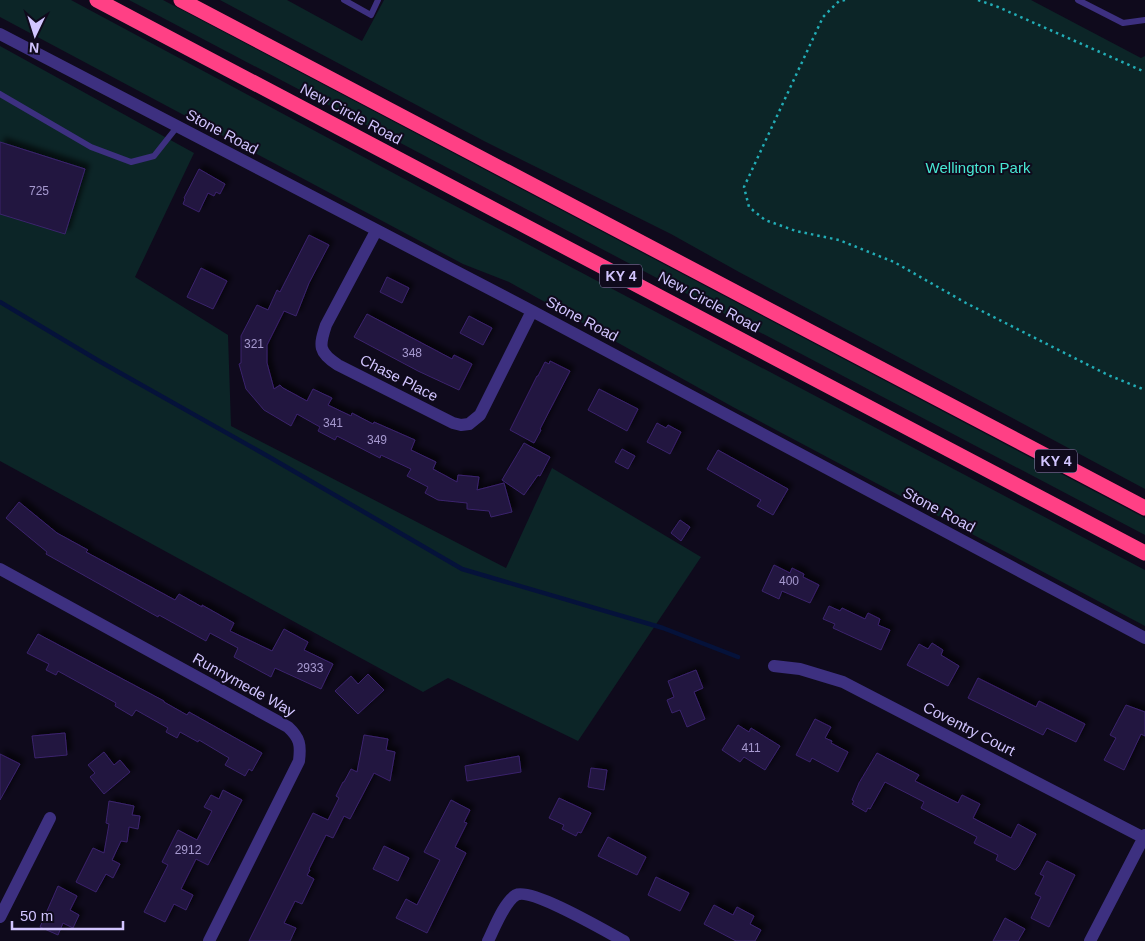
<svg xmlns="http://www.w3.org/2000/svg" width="1145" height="941" viewBox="0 0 1145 941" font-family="Arial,sans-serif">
<defs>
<filter id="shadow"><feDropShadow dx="4.5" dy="-4.5" stdDeviation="2.5" flood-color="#0009"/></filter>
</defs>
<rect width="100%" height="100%" fill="#0f0a1c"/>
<path fill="#0c2527" d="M 0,0 L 71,0 L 425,190 L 1145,570 L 1145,626 L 733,407 L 509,282 L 463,264 L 0,17 Z
M 129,0 L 163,0 L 1145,518 L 1145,535 Z
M 220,0 L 287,0 L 362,41 L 384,0 L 1031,0 L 1141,58 L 1145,56 L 1145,489 L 739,272 L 671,234 L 484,141 Z
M 0,46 L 194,153 L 135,277 L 228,335 L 231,426 L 506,568 L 552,468 L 701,557 L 578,741 L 448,678 L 423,692 L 0,461 Z"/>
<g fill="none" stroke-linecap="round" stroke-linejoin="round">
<path stroke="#05123a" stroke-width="4.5" d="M 0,302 L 99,361 L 271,458 L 462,569 L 663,628 L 738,657"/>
</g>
<path fill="#22143f" stroke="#3b246d" filter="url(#shadow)" d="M 0,142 L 85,169 L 65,234 L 0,214 Z
M 199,169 L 225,184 L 220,194 L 216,192 L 214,196 L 208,193 L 199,212 L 183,204 L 185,199 L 184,198 Z
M 309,235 L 329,245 L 309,283 L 296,316 L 284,311 L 267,345 L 267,363 L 274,389 L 280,385 L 283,388 L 307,401 L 313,389 L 332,398 L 328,405 L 351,416 L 352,413 L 373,424 L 374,422 L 415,440 L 411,450 L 436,462 L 433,469 L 457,482 L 458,475 L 479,477 L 477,490 L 504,483 L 512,512 L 491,517 L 489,511 L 467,509 L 467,503 L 438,500 L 425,493 L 428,487 L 407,476 L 411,469 L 381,455 L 380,458 L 337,436 L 335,440 L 318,431 L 320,427 L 297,414 L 291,426 L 264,410 L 246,389 L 239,364 L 241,363 L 241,336 L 257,305 L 268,310 L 277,290 L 280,292 Z
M 201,268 L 227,281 L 213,309 L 187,297 Z
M 387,277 L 409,288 L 402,303 L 380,292 Z
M 367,314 L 452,359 L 454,355 L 472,364 L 459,390 L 418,371 L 354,337 Z
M 469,316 L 492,328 L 483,345 L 460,333 Z
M 550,361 L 570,371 L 540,429 L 541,430 L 534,443 L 510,430 L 537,376 L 538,376 L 545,362 L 549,364 Z
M 599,389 L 638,409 L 627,431 L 588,410 Z
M 657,423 L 666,428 L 668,425 L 681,432 L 670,454 L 647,442 Z
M 524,443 L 550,457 L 540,476 L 538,475 L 524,495 L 502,480 Z
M 622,449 L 635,456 L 628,469 L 615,462 Z
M 718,450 L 788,489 L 773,515 L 757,506 L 761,500 L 707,469 Z
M 19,502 L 57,533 L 88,550 L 86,552 L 175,600 L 179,594 L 202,607 L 202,605 L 234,623 L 230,631 L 272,651 L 284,629 L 308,642 L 304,650 L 333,664 L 321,689 L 275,668 L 271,677 L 234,657 L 238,648 L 210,633 L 206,641 L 159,615 L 158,617 L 46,554 L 47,552 L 6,518 Z
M 680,520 L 690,527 L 681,541 L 671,533 Z
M 774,565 L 790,573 L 792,568 L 804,574 L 803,577 L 819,585 L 810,603 L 782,591 L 779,599 L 762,591 Z
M 829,606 L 840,611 L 842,608 L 865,619 L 868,613 L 880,619 L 878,625 L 890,630 L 881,650 L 833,628 L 835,624 L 823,619 Z
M 38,634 L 164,701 L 164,702 L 187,715 L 189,712 L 262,753 L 252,771 L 249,769 L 245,776 L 225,765 L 229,758 L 199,740 L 198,742 L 180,732 L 177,738 L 166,732 L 168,728 L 136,710 L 132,716 L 115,706 L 116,703 L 58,671 L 56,675 L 46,670 L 49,664 L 27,653 Z
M 932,643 L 943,650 L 941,655 L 959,666 L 948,686 L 907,665 L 919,644 L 928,649 Z
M 696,670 L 703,688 L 694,692 L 705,719 L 687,727 L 680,710 L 672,713 L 667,700 L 674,697 L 668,681 Z
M 368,674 L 384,690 L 358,714 L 335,691 L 351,676 L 358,684 Z
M 978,678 L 1036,707 L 1039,701 L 1085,724 L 1076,742 L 1047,728 L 1043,735 L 968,698 Z
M 1126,705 L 1145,712 L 1145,736 L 1141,734 L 1124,770 L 1104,760 L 1116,738 L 1110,735 Z
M 815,719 L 831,727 L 825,738 L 832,741 L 831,743 L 848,752 L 838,772 L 812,758 L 810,762 L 796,755 Z
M 738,725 L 749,732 L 751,728 L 780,746 L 765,770 L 744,757 L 740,762 L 722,750 Z
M 65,733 L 67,755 L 35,758 L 32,736 Z
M 364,735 L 388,739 L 386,750 L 395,752 L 390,781 L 374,773 L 350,819 L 344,816 L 333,838 L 326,835 L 309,869 L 310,870 L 307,875 L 314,879 L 302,904 L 295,901 L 284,923 L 296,928 L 290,941 L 249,941 L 313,813 L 328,820 L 339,798 L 336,796 L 343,782 L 344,782 L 351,769 L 357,772 Z
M 104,752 L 114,765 L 120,760 L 130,772 L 104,794 L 90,777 L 95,773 L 88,765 Z
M 877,753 L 919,775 L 915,781 L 958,803 L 962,795 L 980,804 L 973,818 L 1011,838 L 1018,824 L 1036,834 L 1019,866 L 1015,870 L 996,860 L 998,855 L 974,843 L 977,837 L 921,808 L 924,802 L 885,782 L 870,809 L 868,808 L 866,812 L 852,804 L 854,801 L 852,800 L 859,783 Z
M 0,754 L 20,764 L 0,800 Z
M 519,756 L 521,772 L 467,781 L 465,766 Z
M 591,768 L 607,770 L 604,790 L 588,787 Z
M 223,790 L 242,800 L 208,865 L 196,859 L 181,889 L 193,895 L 186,910 L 174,904 L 165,922 L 144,912 L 168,865 L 162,862 L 178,830 L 197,840 L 212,811 L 204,807 L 211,795 L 219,799 Z
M 559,798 L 591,813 L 581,833 L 578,832 L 576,836 L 562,829 L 564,825 L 549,818 Z
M 451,800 L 470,810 L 464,822 L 467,823 L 455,847 L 466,853 L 427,933 L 396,918 L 406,899 L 417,905 L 440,860 L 424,852 Z
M 109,801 L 134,806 L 132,815 L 140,816 L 138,829 L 129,827 L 127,842 L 121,841 L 112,860 L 120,864 L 113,878 L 106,874 L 96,892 L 76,882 L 93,848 L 104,853 L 109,824 L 106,823 Z
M 608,837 L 646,857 L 637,875 L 598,856 Z
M 384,846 L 409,858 L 398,881 L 373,869 Z
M 1047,861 L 1075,875 L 1049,927 L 1031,918 L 1041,897 L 1035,894 L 1044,876 L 1040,874 Z
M 656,877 L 689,893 L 680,911 L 648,895 Z
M 58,886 L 77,896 L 70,910 L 79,915 L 73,928 L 63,923 L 58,935 L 40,927 Z
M 714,905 L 733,915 L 737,907 L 754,916 L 750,924 L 761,930 L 755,941 L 736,941 L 704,924 Z
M 1005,918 L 1025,929 L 1018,941 L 993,941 Z"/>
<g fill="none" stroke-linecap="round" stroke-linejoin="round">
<path stroke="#22adb6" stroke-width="2.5" stroke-dasharray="2.5 4" stroke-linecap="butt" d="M 845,0 L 839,1 L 823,17 L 744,187 L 749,207 L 765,220 L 796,231 L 839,240 L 894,262 L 966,303 L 1108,375 L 1145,390
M 978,0 L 998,7 L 1145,72"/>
<path stroke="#3d3080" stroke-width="6" d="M 344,0 L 371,15 L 378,0
M 1078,0 L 1123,23 L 1145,20
M 0,94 L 91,147 L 131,162 L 154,156 L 177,127"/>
<path stroke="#3d3080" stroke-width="12" d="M 0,34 L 532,311 L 1145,638
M 376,231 L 326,325 C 319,346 318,352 338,365 L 453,423 L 461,425 L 469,424 L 480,415 L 532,311
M 0,569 L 288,727 C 300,738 301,745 299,761 L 209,941
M 774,666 L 800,669 L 843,682 L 1144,838
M 0,917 L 50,818
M 488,941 C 494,929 504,902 516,895 C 531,887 607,932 624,941
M 1090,941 L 1145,835"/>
<path stroke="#ff4085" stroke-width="15" d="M 97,0 L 1145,553
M 181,0 L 1145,508"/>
</g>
<g text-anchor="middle" stroke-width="4" stroke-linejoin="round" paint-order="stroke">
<g font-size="12" fill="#a699cf">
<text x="39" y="195">725</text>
<text x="254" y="348">321</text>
<text x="412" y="357">348</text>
<text x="333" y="427">341</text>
<text x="377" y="444">349</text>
<text x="789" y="585">400</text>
<text x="310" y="672">2933</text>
<text x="751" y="752">411</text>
<text x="188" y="854">2912</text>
</g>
<g fill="#0f0a1c" stroke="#988dbb" stroke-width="1">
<rect x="600" y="264.5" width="42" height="23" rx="4"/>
<rect x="1035" y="449.5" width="42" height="23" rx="4"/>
</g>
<g font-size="14" font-weight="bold" fill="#d2c5ff">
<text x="621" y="281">KY 4</text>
<text x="1056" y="466">KY 4</text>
</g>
<g font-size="15" fill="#d2c5ff" stroke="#0f0a1c">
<text transform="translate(351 114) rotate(28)" y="5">New Circle Road</text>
<text transform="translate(222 132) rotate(28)" y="5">Stone Road</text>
<text transform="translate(709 302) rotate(28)" y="5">New Circle Road</text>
<text transform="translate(582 319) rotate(28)" y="5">Stone Road</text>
<text transform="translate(399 378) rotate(27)" y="5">Chase Place</text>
<text transform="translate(939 510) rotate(28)" y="5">Stone Road</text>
<text transform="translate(244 685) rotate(29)" y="5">Runnymede Way</text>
<text transform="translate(969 729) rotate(27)" y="5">Coventry Court</text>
</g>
<g font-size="15" fill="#48e8d3" stroke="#0f0a1c">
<text x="978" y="173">Wellington Park</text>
</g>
</g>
<g transform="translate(35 35) rotate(184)" stroke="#0f0a1c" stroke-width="4" paint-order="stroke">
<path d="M0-4L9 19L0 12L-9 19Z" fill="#d2c5ff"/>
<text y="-8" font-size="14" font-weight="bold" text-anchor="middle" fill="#d2c5ff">N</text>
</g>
<path d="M12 921v8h111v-8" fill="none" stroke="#d2c5ff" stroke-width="2.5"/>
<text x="20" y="921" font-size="15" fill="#d2c5ff" stroke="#0f0a1c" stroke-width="4" paint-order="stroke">50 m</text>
</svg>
